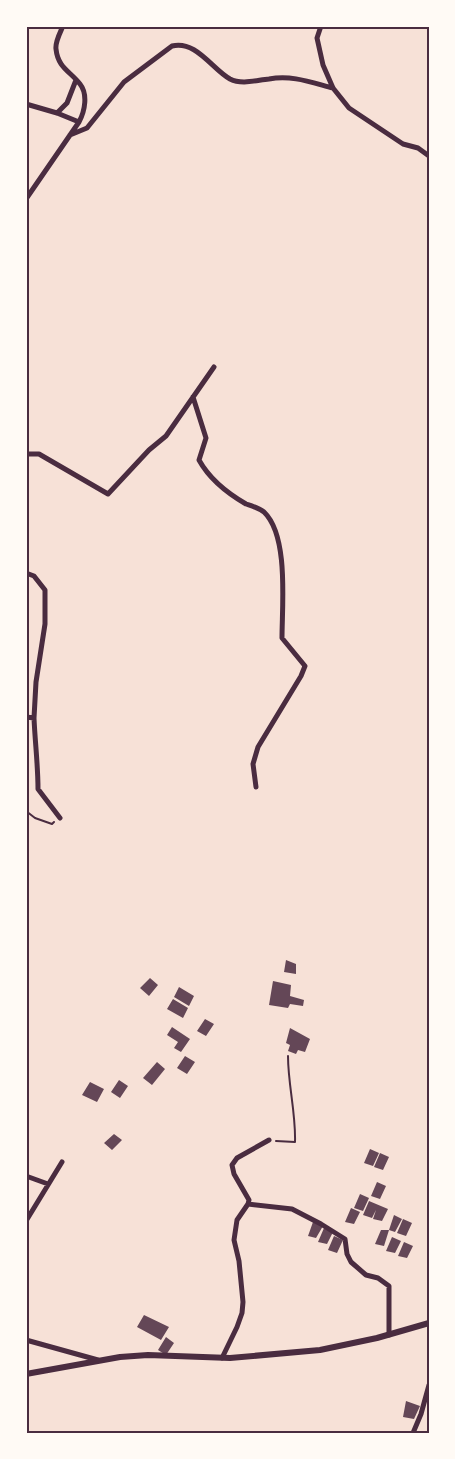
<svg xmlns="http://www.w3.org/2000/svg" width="455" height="1459" viewBox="0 0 455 1459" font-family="'Libre Baskerville',serif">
<rect width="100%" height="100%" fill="#f7e1d7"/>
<path fill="#644757" d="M 286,960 L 296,964 L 296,974 L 284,972 Z
M 150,978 L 158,985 L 149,996 L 140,988 Z
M 273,981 L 291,985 L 290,996 L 304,1000 L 303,1006 L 290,1004 L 288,1008 L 269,1005 Z
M 179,987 L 194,996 L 189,1006 L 174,997 Z
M 173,999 L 188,1008 L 183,1018 L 167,1009 Z
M 205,1019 L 214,1024 L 206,1036 L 197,1031 Z
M 172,1027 L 190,1039 L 181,1052 L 174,1048 L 178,1042 L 167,1035 Z
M 290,1028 L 310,1039 L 305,1052 L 298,1050 L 296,1054 L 288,1051 L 290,1045 L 286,1043 Z
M 185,1056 L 195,1062 L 187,1074 L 177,1068 Z
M 157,1062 L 165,1069 L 152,1085 L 143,1078 Z
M 119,1080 L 128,1086 L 120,1098 L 111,1092 Z
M 90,1082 L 104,1089 L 97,1102 L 82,1095 Z
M 114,1134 L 122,1140 L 112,1150 L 104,1143 Z
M 370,1149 L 379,1153 L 373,1166 L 364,1163 Z
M 380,1153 L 389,1157 L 383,1170 L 374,1167 Z
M 377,1182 L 386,1186 L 380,1199 L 371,1196 Z
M 360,1194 L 369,1198 L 363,1211 L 354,1208 Z
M 369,1201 L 388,1209 L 382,1221 L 373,1219 L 376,1210 L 372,1218 L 363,1215 Z
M 351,1208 L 360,1212 L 354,1224 L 345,1222 Z
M 394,1215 L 402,1219 L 395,1232 L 389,1230 L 384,1246 L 375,1244 L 381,1230 L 389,1230 Z
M 403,1219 L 412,1223 L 406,1236 L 397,1233 Z
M 313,1222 L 323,1226 L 316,1238 L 308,1236 Z
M 324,1228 L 333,1232 L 327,1244 L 318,1242 Z
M 334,1236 L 343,1240 L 337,1253 L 328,1250 Z
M 392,1237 L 401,1241 L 395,1253 L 386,1251 Z
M 404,1242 L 413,1246 L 407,1258 L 398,1256 Z
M 144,1315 L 169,1327 L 161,1340 L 137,1327 Z
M 166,1337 L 174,1343 L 166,1355 L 158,1350 Z
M 406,1401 L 420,1406 L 414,1419 L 403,1417 Z"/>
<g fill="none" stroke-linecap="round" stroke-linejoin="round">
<path stroke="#4a2c40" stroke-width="2" d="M 26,811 L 35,818 L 52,824 L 54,822
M 276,1141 L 295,1142 C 296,1113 288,1085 288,1056"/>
<path stroke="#4a2c40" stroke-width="5" d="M 321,26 L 317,38 L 323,65 L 333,88 L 349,108 L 403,144 L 418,148 L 429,156
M 26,104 L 57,113 L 79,122
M 57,113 L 67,103 L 76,80
M 70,135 L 87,128 L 124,82 L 172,46 C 196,40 212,69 230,79 C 242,85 257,80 269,79 C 292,75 310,82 333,88
M 26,199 L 79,122 C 85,111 88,94 80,84 C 70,71 58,68 56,49 C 55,42 60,33 63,26
M 193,397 L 206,438 L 199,460 C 210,480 227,493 246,504 C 252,506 259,508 264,512 C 289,536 282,605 282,638 L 305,666 L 301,676 L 258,747 L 253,764 L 256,787
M 26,454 L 39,454 L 108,494 L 149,450 L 166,436 L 214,367
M 26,464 L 26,468
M 26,573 L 34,576 L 45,590 L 45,624 L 36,682 L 34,718
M 26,717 L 34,718 C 35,742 38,765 38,789 L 60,818
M 26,1176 L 48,1184
M 248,1204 L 292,1209 L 321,1224 L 345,1239 L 347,1254 L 351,1262 L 366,1275 L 378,1278 L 389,1286 L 389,1335
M 26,1221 L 62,1162
M 26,1340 L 98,1360
M 222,1358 L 237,1327 L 242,1313 L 243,1302 L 239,1261 L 234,1240 L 237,1220 L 248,1204 L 249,1200 L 234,1174 L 232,1165 L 237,1158 L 269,1140
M 413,1433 L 421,1414 L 429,1385"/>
<path stroke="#4a2c40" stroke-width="6" d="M 26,1374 L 120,1357 L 148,1355 L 230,1358 L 320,1350 L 377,1338 L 429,1323"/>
</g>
<rect width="455" height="1459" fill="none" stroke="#fffaf5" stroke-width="55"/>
<rect x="28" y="28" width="400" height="1404" fill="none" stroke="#4a2c40" stroke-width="2"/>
</svg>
